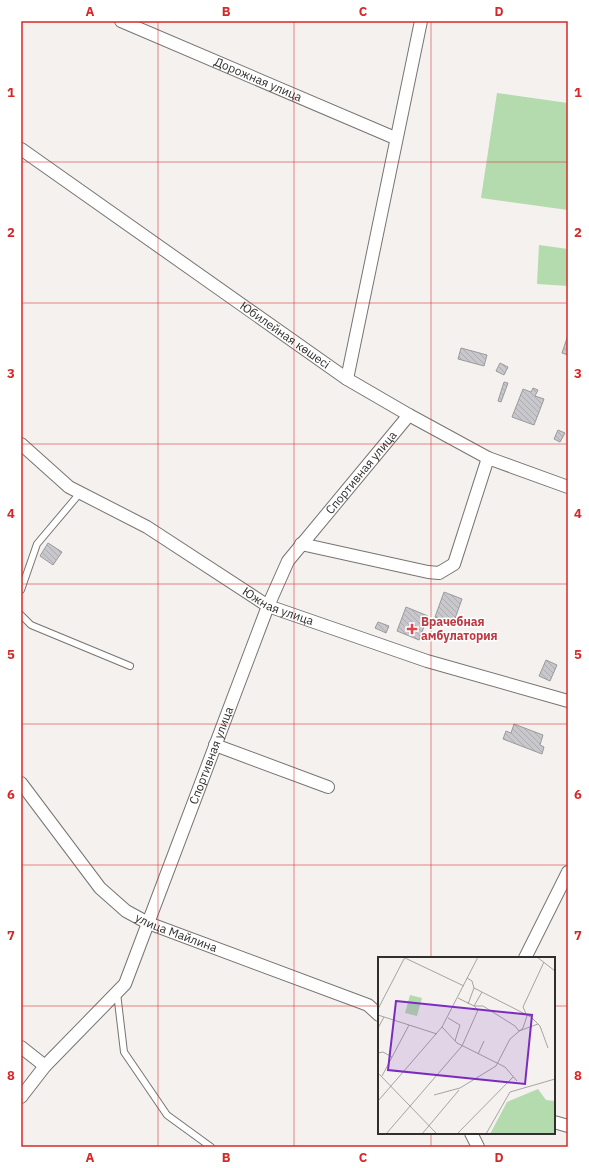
<svg xmlns="http://www.w3.org/2000/svg" width="589" height="1168" viewBox="0 0 589 1168" font-family="'IBM Plex Sans',sans-serif">
<defs>
<pattern id="building-back-hatch" width="6" height="6" patternUnits="userSpaceOnUse"><rect width="6" height="6" fill="#c8c8cc"/><path d="M-1 5l2 2M0 0l6 6M5-1l2 2" fill="none" stroke="#acacb0"/></pattern>
</defs>
<rect width="100%" height="100%" fill="#f5f1ef"/>
<path fill="#b3dbad" d="M 497,93 L 568,103 L 568,210 L 481,198 Z
M 539,245 L 568,249 L 568,286 L 537,284 Z"/>
<path fill="url(#building-back-hatch)" stroke="#9a9a9d" d="M 568,335 L 568,355 L 562,353 Z
M 461,348 L 487,355 L 484,366 L 458,359 Z
M 500,363 L 508,367 L 504,375 L 496,371 Z
M 504,382 L 508,383 L 501,402 L 498,401 Z
M 533,388 L 538,390 L 535,396 L 544,399 L 534,425 L 512,417 L 523,389 L 531,392 Z
M 558,430 L 565,433 L 560,442 L 554,439 Z
M 48,543 L 62,552 L 53,565 L 40,556 Z
M 444,592 L 462,599 L 453,624 L 435,617 Z
M 406,607 L 428,616 L 419,640 L 397,631 Z
M 378,622 L 389,626 L 386,633 L 375,628 Z
M 546,660 L 557,665 L 550,681 L 539,676 Z
M 514,724 L 543,735 L 540,745 L 544,747 L 542,754 L 503,739 L 506,731 L 511,733 Z"/>
<g fill="none" stroke-linecap="round" stroke-linejoin="round">
<g stroke="#777472" stroke-width="8">
<path id="service" d="M 21,590 L 37,544 L 80,493
M 21,615 L 31,625 L 130,666
M 117,993 L 124,1052 L 167,1115 L 211,1147"/>
</g>
<g stroke="#777472" stroke-width="14">
<g id="minor">
<path id="s1" d="M 121,21 L 395,138"/>
<path id="s2" d="M 21,149 L 347,379 L 409,415 L 488,458 L 568,487"/>
<path d="M 347,379 L 421,21"/>
<path id="s3" d="M 21,444 L 69,487 L 147,527 L 268,606 L 427,661 L 568,701"/>
<path d="M 301,544 L 428,572 L 439,573 L 454,564 L 488,458"/>
<path d="M 215,745 L 328,787"/>
<path id="s4" d="M 21,783 L 100,888 L 126,911 L 148,923 L 368,1005 L 379,1015"/>
<path d="M 525,958 L 568,872"/>
<path d="M 21,1047 L 45,1066"/>
<path id="s5" d="M 21,1097 L 45,1066 L 125,984 L 268,606 L 288,561 L 409,415"/>
<path d="M 554,1122 L 568,1126"/>
<path d="M 471,1133 L 478,1147"/>
</g>
</g>
<use href="#service" stroke="#fff" stroke-width="6"/>
<use href="#minor" stroke="#fff" stroke-width="12"/>
</g>
<path fill="none" stroke="#d62828" stroke-width="1" stroke-opacity="0.55" d="M 158,21 L 158,1147M 294,21 L 294,1147M 431,21 L 431,958M 21,162 L 568,162M 21,303 L 568,303M 21,444 L 568,444M 21,584 L 568,584M 21,724 L 568,724M 21,865 L 568,865M 21,1006 L 379,1006M 554,1006 L 568,1006M 431,1133 L 431,1147"/>
<path fill="#e0444e" stroke="#fff" stroke-width="1.5" d="M410 623h4v4h4v4h-4v4h-4v-4h-4v-4h4z"/>
<g text-anchor="middle" stroke-width="3" stroke-linejoin="round" paint-order="stroke">
<g font-size="12" fill="#302f2e" stroke="#fff">
<text dy="4" stroke="none"><textPath href="#s1" startOffset="149">Дорожная улица</textPath></text>
<text dy="4" stroke="none"><textPath href="#s2" startOffset="323">Юбилейная көшесі</textPath></text>
<text dy="4" stroke="none"><textPath href="#s5" startOffset="722">Спортивная улица</textPath></text>
<text dy="4" stroke="none"><textPath href="#s3" startOffset="306">Южная улица</textPath></text>
<text dy="4" stroke="none"><textPath href="#s5" startOffset="398">Спортивная улица</textPath></text>
<text dy="4" stroke="none"><textPath href="#s4" startOffset="221">улица Майлина</textPath></text>
</g>
<g font-size="12" font-weight="bold" fill="#be3a42" stroke="#fff" text-anchor="start">
<text x="421" y="626">Врачебная<tspan x="421" dy="14">амбулатория</tspan></text>
</g>
</g>
<g transform="translate(378 957)">
<rect width="177" height="177" fill="#f5f1ef"/>
<path d="M 32,38 L 44,41 L 39,59 L 27,56 ZM 160,132 L 168,143 L 177,144 L 177,177 L 112,177 L 129,145 Z" fill="#b3dbad"/>
<path fill="none" stroke="#a6a3a2" stroke-width="1" d="M 159,0 L 177,14M 27,1 L 86,29M 89,21 L 94,24 L 96,31 L 153,60 L 162,69 L 170,91M 80,41 L 96,49 L 105,49 L 137,69 L 141,74 L 160,67M 90,47 L 96,31M 145,50 L 166,5M 0,52 L 27,0M 0,58 L 59,77M 70,61 L 82,68 L 77,84M 64,70 L 79,86 L 127,110 L 139,124M 0,71 L 6,60M 0,96 L 5,95 L 14,100M 100,97 L 106,84M 0,116 L 59,177M 4,119 L 31,68M 56,138 L 82,131 L 118,109 L 132,82 L 145,71 L 149,59 L 145,50M 0,144 L 64,70 L 100,0M 8,177 L 84,89 L 100,53 L 96,49 L 104,35M 44,177 L 81,133M 79,177 L 135,120M 108,177 L 132,135 L 177,122"/>
<path fill="#7b2cbf" fill-opacity="0.15" stroke="#7b2cbf" stroke-width="2" d="M 18,44 L 154,58 L 147,127 L 10,113 Z"/>
<rect width="177" height="177" fill="none" stroke="#302f2e" stroke-width="2"/>
</g>
<rect width="589" height="1168" fill="none" stroke="#ffffff" stroke-width="44"/>
<rect x="22" y="22" width="545" height="1124" fill="none" stroke="#d62828" stroke-width="1.5"/>
<g font-size="13" text-anchor="middle" font-weight="bold" fill="#d62828">
<text x="90" y="16">A</text>
<text x="226" y="16">B</text>
<text x="363" y="16">C</text>
<text x="499" y="16">D</text>
<text x="11" y="97">1</text>
<text x="578" y="97">1</text>
<text x="11" y="237">2</text>
<text x="578" y="237">2</text>
<text x="11" y="378">3</text>
<text x="578" y="378">3</text>
<text x="11" y="518">4</text>
<text x="578" y="518">4</text>
<text x="11" y="659">5</text>
<text x="578" y="659">5</text>
<text x="11" y="799">6</text>
<text x="578" y="799">6</text>
<text x="11" y="940">7</text>
<text x="578" y="940">7</text>
<text x="11" y="1080">8</text>
<text x="578" y="1080">8</text>
<text x="90" y="1162">A</text>
<text x="226" y="1162">B</text>
<text x="363" y="1162">C</text>
<text x="499" y="1162">D</text>
</g>
</svg>
